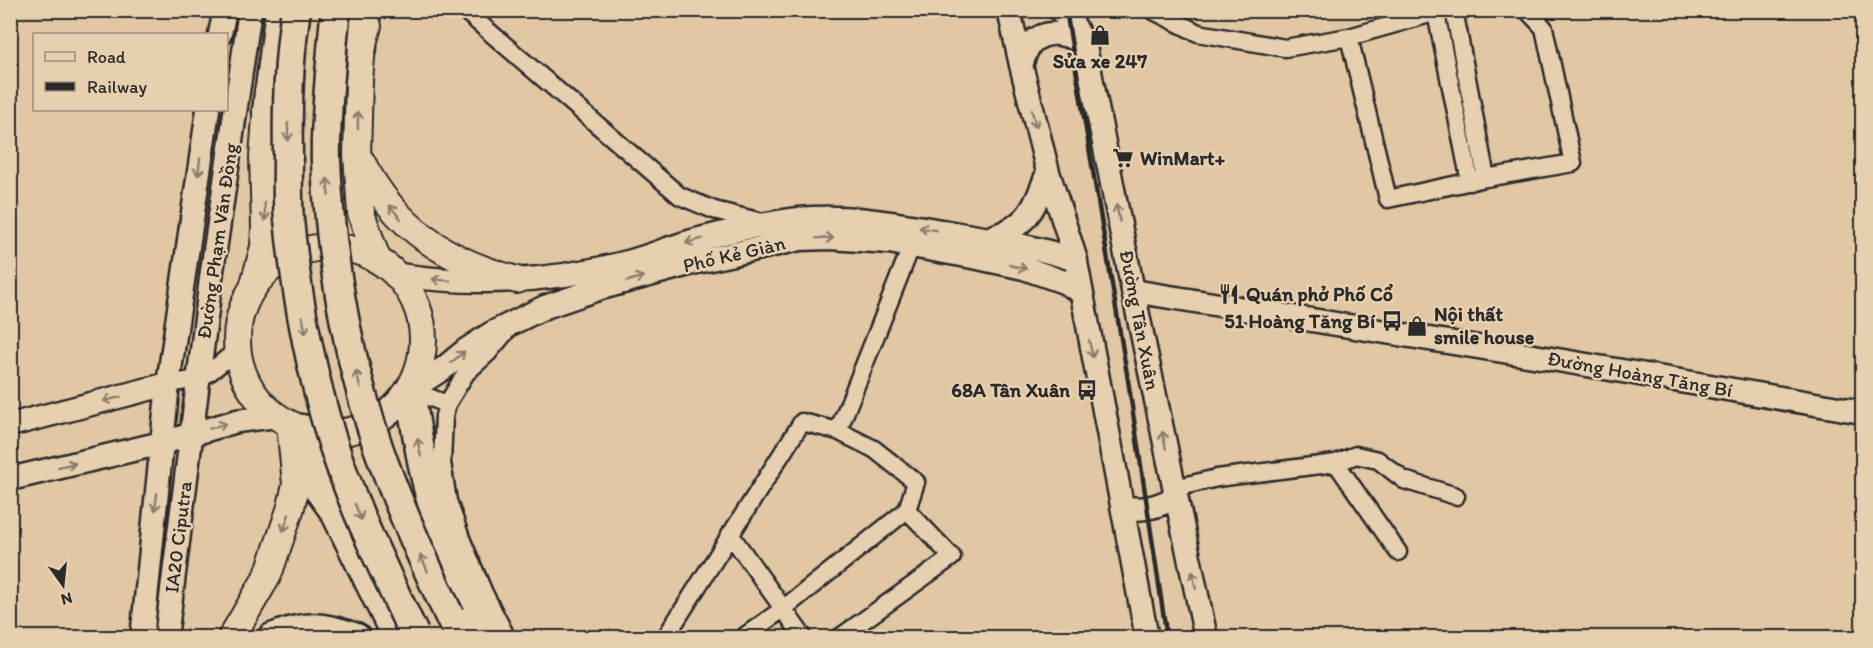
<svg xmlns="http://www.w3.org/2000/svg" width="1873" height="648" viewBox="0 0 1873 648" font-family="Itim,sans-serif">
<rect width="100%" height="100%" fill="#e2c7a4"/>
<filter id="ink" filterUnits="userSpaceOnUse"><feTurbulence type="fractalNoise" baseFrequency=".0167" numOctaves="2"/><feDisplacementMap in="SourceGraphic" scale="12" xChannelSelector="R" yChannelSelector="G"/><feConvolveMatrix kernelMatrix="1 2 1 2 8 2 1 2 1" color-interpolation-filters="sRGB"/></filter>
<g filter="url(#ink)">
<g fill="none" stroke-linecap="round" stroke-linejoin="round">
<g stroke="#2b2b2b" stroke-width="21">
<path id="street" d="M 464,10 L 680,196 L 714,210 L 762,222
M 1152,10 L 1198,33 L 1285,48 L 1349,37 L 1444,10
M 1454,10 L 1486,178
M 1436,13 L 1470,182
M 1349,37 L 1388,199 L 1486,178 L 1573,163 L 1544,28 L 1527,10
M 168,384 L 198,379 L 210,372 L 236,351
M 410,390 L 447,404
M 838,431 L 911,247
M 1336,463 L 1398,552
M 1175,488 L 1217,478 L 1336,463 L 1356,455 L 1378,460 L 1404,480 L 1456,496
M 730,534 L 804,638
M 507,638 L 484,593 L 461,538 L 448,501 L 442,463 L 444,416 L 447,404 L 466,373 L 488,353 L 509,328
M 665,638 L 802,422 L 838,431 L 874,449 L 916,482 L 907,510 L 783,609 L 742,638
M 839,638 L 952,557 L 907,510"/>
</g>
<g stroke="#2b2b2b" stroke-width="27">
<path id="secondary" d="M 1009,10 L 1021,65 L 1048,172 L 1075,257 L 1147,638
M 1060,10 L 1075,27 L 1085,46 L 1133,291 L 1206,638
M 220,34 L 225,10
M 1021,65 C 1024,58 1026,49 1031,43 C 1047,28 1071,33 1085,46
M 986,239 C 1028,227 1033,211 1048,172
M 399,275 C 476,286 552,282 628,262 C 650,256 671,247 692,241 C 727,232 763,223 799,219 C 849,214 898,224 947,232 C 990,239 1034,246 1076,260
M 1133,291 L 1546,358 L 1862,412
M 410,390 L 444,368 L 466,350 L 492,333 L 545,307 L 598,289 L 697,262 L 800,239 L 830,238 L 889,242 L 978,258 L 1024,268 L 1064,282 L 1081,292
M 10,425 L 168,384
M 10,479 L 162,443 L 237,421 L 277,416
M 1122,506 C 1141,513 1160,506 1176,497
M 142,638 L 168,384 L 208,110
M 166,638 L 211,278 L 250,10"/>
</g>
<g stroke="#2b2b2b" stroke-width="30">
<path id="primary" d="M 368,26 L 362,47 L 359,80 L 357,155 L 361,213 L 377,259
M 361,161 C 395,228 446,261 517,280
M237 340a93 93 0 1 1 186 0a93 93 0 1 1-186 0Z
M 254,284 L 264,247 L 265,228 L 263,157 L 268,91
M 231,638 L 268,575 L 291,507 L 296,484 L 290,424"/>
</g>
<g stroke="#2b2b2b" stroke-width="33">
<path id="highway" d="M 358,10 L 362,47
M 267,111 L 280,10
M 410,390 C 417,437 425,484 440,530 C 453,567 473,603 492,638
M 302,429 L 314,483 L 335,512 L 397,638
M 449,615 L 462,638
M 272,638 C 306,624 323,626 356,638"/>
</g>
<use href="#street" stroke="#e7d0b0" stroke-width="16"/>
<use href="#secondary" stroke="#e7d0b0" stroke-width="22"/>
<use href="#primary" stroke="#e7d0b0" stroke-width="26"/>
<use href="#highway" stroke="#e7d0b0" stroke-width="28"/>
<path stroke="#2b2b2b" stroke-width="4.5" d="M 1066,10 L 1128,380 L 1167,638"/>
<g stroke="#2b2b2b" stroke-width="33" stroke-linecap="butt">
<path id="highway-bridge" d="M 296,10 C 288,59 287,107 288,156 C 288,177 287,198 289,219 C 296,293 310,367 331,437 C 352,506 384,570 414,634
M 336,10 C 333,31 332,53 330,74 C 328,103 325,132 326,161 C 330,258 347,355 378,447 C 398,505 423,560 449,615"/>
</g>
<use href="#highway-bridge" stroke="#e7d0b0" stroke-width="28"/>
</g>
<defs><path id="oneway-shaft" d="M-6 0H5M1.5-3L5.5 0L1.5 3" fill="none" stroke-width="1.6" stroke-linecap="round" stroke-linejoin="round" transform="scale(1.5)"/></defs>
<g stroke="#897e6e">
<use href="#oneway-shaft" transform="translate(1034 119) rotate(76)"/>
<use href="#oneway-shaft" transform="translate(358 120) rotate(-89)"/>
<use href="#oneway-shaft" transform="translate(288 132) rotate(89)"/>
<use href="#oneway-shaft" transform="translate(199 167) rotate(98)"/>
<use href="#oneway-shaft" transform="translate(328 187) rotate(-94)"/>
<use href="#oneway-shaft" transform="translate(265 212) rotate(88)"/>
<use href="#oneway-shaft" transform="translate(395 212) rotate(-130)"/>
<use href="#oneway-shaft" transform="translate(1118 213) rotate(-101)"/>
<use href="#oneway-shaft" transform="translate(928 229) rotate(-171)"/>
<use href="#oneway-shaft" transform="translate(825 238) rotate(-1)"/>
<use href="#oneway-shaft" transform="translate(694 241) rotate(165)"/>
<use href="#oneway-shaft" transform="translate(1018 267) rotate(13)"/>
<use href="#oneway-shaft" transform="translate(635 279) rotate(-16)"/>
<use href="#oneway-shaft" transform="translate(441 280) rotate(-175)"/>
<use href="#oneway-shaft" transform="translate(304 325) rotate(79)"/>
<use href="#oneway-shaft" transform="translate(1091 349) rotate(78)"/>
<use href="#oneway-shaft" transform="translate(458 357) rotate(-40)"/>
<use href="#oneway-shaft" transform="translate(358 379) rotate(-104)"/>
<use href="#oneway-shaft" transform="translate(112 399) rotate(166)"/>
<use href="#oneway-shaft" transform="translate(218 426) rotate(-17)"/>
<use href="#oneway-shaft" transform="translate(1164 440) rotate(-102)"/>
<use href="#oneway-shaft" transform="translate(419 447) rotate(-102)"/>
<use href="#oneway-shaft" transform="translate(67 465) rotate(-13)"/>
<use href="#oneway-shaft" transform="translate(156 502) rotate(96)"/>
<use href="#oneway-shaft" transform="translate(358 512) rotate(68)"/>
<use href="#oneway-shaft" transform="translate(286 523) rotate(109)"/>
<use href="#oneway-shaft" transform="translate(424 563) rotate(-115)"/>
<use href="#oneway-shaft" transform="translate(1194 580) rotate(-102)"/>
</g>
</g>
<defs>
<g id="shop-bare" transform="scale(1.62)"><path d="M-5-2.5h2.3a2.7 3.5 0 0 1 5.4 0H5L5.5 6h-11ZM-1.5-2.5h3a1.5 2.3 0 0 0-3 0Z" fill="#2b2b2b" stroke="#e7d0b0" stroke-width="2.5" paint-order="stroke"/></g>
<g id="supermarket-bare" transform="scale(1.62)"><path d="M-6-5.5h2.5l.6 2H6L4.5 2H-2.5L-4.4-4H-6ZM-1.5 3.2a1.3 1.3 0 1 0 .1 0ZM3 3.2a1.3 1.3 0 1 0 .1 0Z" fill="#2b2b2b" stroke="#e7d0b0" stroke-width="2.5" paint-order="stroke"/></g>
<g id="restaurant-bare" transform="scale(1.62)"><path d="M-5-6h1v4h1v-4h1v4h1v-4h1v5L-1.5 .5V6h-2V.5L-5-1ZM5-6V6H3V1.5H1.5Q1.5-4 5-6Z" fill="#2b2b2b" stroke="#e7d0b0" stroke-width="2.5" paint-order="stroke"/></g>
<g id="bus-bare" transform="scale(1.62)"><path d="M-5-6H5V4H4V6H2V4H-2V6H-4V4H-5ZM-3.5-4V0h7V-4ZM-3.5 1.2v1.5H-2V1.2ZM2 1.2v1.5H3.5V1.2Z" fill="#2b2b2b" stroke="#e7d0b0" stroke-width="2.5" paint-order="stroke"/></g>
</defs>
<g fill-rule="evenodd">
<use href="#shop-bare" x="1100" y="35"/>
<use href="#supermarket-bare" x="1123" y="158"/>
<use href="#restaurant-bare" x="1229" y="294"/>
<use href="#bus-bare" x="1392" y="321"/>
<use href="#shop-bare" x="1417" y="326"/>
<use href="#bus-bare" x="1087" y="390"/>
</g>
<g text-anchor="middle" stroke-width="5" stroke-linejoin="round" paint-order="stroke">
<g font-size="20" font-weight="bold" fill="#2b2b2b" stroke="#e7d0b0" text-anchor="start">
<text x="1100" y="68" text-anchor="middle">Sửa xe 247</text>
<text x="1140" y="165">WinMart+</text>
<text x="1246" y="301">Quán phở Phố Cổ</text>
<text x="1434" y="321">Nội thất<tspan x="1434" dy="23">smile house</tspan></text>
<text x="1375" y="328" text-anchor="end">51 Hoàng Tăng Bí</text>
<text x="1070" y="397" text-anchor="end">68A Tân Xuân</text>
</g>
<g font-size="20" fill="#2b2b2b" stroke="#e7d0b0">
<text transform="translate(217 241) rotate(-82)" y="7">Đường Phạm Văn Đồng</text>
<text transform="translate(734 254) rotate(-13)" y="7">Phố Kẻ Giàn</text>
<text transform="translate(1140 320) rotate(79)" y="7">Đường Tân Xuân</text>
<text transform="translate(1640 374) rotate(10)" y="7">Đường Hoàng Tăng Bí</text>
<text transform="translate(178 537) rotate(-83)" y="7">IA20 Ciputra</text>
</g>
</g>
<rect width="1873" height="648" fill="none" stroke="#e7d0b0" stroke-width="36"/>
<rect x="18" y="18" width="1837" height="612" fill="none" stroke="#2b2b2b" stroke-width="2" filter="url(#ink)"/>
<rect x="33" y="33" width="195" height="78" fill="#e7d0b0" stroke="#9c8e7b" stroke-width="1.5"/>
<rect x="45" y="52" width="30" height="9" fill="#e7d0b0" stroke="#9c8e7b" stroke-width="1.5"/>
<text x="87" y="63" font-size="18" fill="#2b2b2b">Road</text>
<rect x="45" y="82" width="30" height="9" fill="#2b2b2b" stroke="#9c8e7b" stroke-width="1.5"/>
<text x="87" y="93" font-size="18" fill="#2b2b2b">Railway</text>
<g transform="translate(63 585) rotate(165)" stroke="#e7d0b0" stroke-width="4.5" paint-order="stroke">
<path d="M0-4.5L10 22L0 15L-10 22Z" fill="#2b2b2b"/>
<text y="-9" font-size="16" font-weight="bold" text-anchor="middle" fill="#2b2b2b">N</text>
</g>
</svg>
